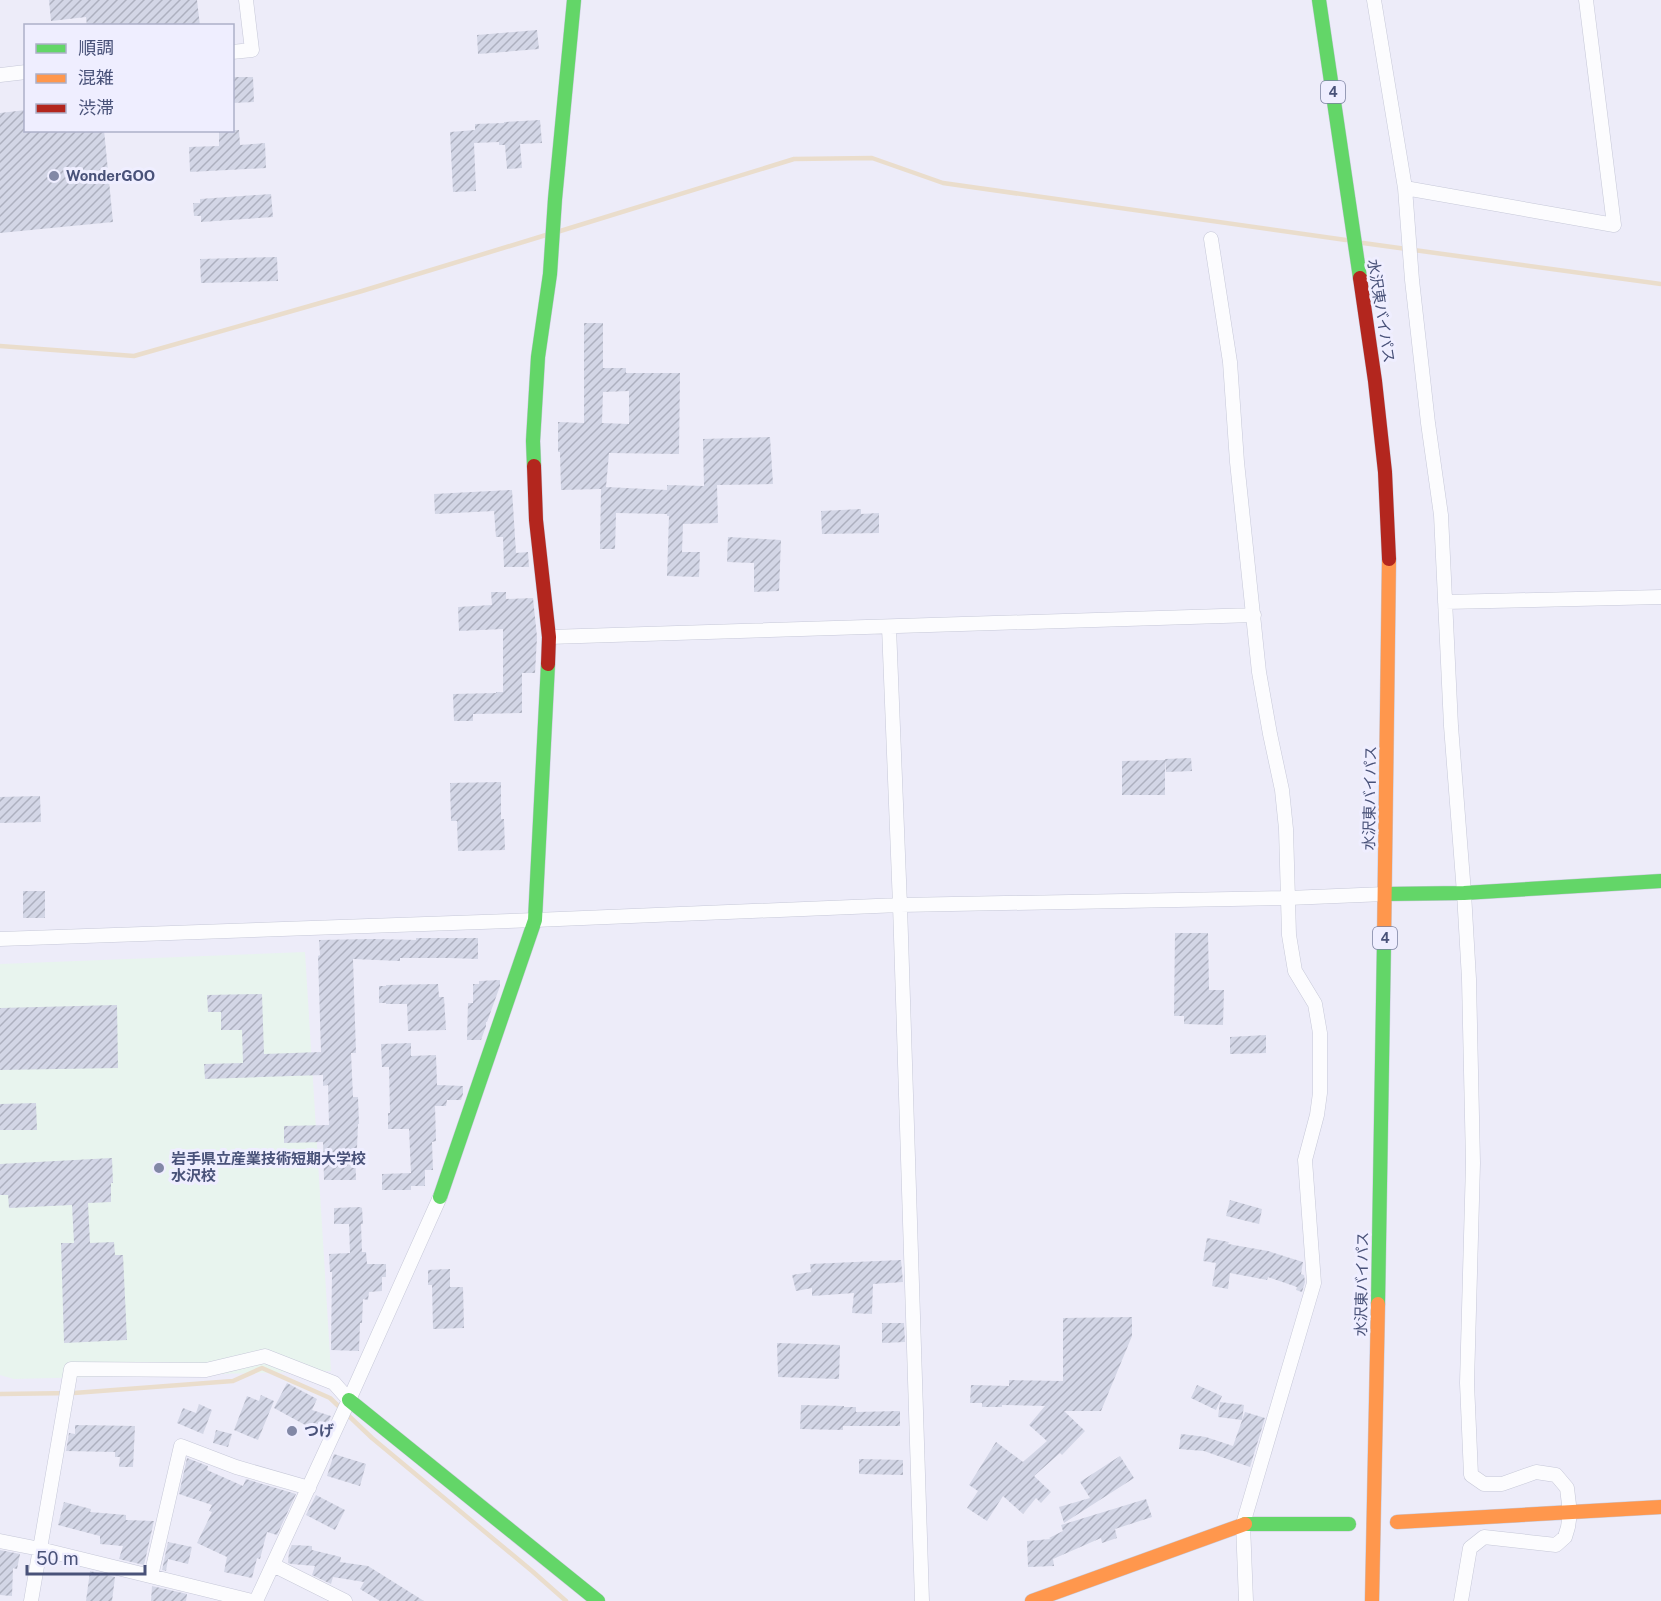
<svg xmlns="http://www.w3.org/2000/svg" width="1661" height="1601" viewBox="0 0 1661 1601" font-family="'Public Sans','Noto Sans JP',sans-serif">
<defs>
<pattern id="building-hatch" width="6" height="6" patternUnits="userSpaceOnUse" patternTransform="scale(1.5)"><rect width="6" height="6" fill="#d3d6e6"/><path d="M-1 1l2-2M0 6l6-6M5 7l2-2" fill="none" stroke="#adb0bf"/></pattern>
</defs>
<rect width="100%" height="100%" fill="#edecf9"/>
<path fill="#e8f4ee" d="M 305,952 L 331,1371 L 14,1379 L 0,1375 L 0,964 Z"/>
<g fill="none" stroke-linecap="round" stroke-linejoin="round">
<path stroke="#eaddcc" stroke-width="4.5" d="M 557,232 L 794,159 L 872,158 L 943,183 L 1346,240
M 1363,243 L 1661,284
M 0,346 L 134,356 L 362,291 L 546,235
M 0,1394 L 74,1393 L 233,1381 L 262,1368 L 330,1398 L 372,1438 L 532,1571 L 566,1601"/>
</g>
<path fill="url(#building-hatch)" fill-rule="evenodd" d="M 49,0 L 197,0 L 200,26 L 87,26 L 86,17 L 51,21 Z
M 537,30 L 539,49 L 478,54 L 477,35 Z
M 232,77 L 253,77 L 254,102 L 232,103 Z
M 26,110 L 26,130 L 104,130 L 113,222 L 0,233 L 0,113 Z
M 540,120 L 542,143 L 520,144 L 522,168 L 507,169 L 505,145 L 499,145 L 499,142 L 474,143 L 476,191 L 453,192 L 450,132 L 475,130 L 475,124 L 504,123 L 504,122 Z
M 219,130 L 239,130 L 240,145 L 265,143 L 266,168 L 190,172 L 189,147 L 219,146 Z
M 271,194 L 273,217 L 201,222 L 201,216 L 194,216 L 193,203 L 200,203 L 200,199 Z
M 277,257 L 278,281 L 201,283 L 200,259 Z
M 584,323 L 603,323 L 603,368 L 626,368 L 626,373 L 680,373 L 679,454 L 609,453 L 606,487 L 667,490 L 667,485 L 704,486 L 703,439 L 770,437 L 773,484 L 717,485 L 718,523 L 683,524 L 682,552 L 700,552 L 699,577 L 667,576 L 669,516 L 667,516 L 667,514 L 616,513 L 615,549 L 600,549 L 601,489 L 561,490 L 560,452 L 558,452 L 558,422 L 584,423 ZM 629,391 L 629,424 L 602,423 L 603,392 Z
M 512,490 L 516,553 L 528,552 L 529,567 L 504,567 L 503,537 L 496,537 L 494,511 L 435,514 L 434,494 Z
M 861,509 L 861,514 L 879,513 L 879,533 L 822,534 L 821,511 Z
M 728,537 L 781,540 L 779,591 L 754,592 L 754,563 L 727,562 Z
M 491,592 L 506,592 L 506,599 L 533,598 L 537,637 L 535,673 L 522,673 L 522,713 L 473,714 L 473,721 L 454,721 L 453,694 L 496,693 L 496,692 L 503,692 L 503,629 L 459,631 L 458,607 L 492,605 Z
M 1191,758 L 1192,771 L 1166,772 L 1165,759 Z
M 1165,760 L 1165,795 L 1122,795 L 1122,761 Z
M 501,782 L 501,819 L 504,819 L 505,850 L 458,851 L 457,821 L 451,821 L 450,783 Z
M 40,796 L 41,822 L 0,823 L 0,797 Z
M 23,891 L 45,891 L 45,918 L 23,918 Z
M 1175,933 L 1208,933 L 1209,990 L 1224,990 L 1223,1025 L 1184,1024 L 1184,1016 L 1174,1016 Z
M 416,938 L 478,938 L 478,959 L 449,958 L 400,958 L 400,961 L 353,959 L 356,1053 L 351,1053 L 353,1097 L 358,1097 L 359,1124 L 358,1124 L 357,1148 L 355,1148 L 356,1180 L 324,1180 L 323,1142 L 284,1143 L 284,1126 L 329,1125 L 328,1085 L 323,1086 L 323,1075 L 205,1079 L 204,1064 L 243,1063 L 242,1030 L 221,1030 L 221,1012 L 208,1012 L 207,995 L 262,994 L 264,1054 L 321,1052 L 318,956 L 320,955 L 319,940 L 374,939 L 416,940 Z
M 500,980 L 500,986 L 487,1022 L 486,1022 L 486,1026 L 481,1040 L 467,1040 L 468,1003 L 473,1003 L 473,984 L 479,984 L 479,981 Z
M 438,984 L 439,997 L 444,997 L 446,1030 L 408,1031 L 407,1004 L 386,1004 L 386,1003 L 379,1003 L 379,986 L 386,986 L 386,985 Z
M 117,1005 L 118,1068 L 0,1070 L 0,1008 Z
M 1266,1035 L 1266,1053 L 1230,1054 L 1230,1037 Z
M 411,1043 L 411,1056 L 436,1055 L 437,1085 L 463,1086 L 463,1094 L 461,1100 L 447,1100 L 446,1106 L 435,1106 L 436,1141 L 432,1142 L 433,1170 L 425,1170 L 425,1186 L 411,1186 L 411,1190 L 382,1190 L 382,1174 L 411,1173 L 409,1129 L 388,1129 L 388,1113 L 390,1113 L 389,1067 L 382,1067 L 381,1044 Z
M 36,1103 L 37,1130 L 0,1130 L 0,1104 Z
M 112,1158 L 113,1183 L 111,1183 L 111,1202 L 88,1203 L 90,1243 L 114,1242 L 115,1255 L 123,1255 L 127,1340 L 64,1343 L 61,1243 L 74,1243 L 72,1205 L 9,1208 L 8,1195 L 0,1195 L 0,1164 Z
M 1230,1200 L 1262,1209 L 1259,1224 L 1226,1216 Z
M 360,1207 L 362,1208 L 363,1224 L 361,1224 L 362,1252 L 366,1252 L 367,1264 L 386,1264 L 386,1277 L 382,1277 L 382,1291 L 369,1292 L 368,1300 L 363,1299 L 362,1323 L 360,1323 L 359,1351 L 331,1350 L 332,1272 L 330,1272 L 329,1254 L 350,1253 L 349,1224 L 334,1224 L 334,1208 Z
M 1207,1238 L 1229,1242 L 1228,1244 L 1268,1251 L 1303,1262 L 1301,1274 L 1304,1275 L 1305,1282 L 1302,1292 L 1296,1290 L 1297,1287 L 1268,1277 L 1267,1280 L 1230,1273 L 1228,1289 L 1212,1286 L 1216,1263 L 1203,1261 Z
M 901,1260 L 903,1282 L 873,1284 L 872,1314 L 852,1313 L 854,1293 L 812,1296 L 812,1288 L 796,1291 L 792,1275 L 811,1272 L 810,1264 Z
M 450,1269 L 450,1287 L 463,1287 L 464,1328 L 433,1329 L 432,1285 L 428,1285 L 428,1270 Z
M 1132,1317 L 1132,1336 L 1101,1411 L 1064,1411 L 1085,1431 L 1062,1455 L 1060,1453 L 1034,1476 L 1051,1492 L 1041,1503 L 1036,1498 L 1023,1514 L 1003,1496 L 987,1521 L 967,1508 L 978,1491 L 969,1485 L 996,1442 L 1023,1462 L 1047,1441 L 1029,1425 L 1045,1406 L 1002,1405 L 1002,1407 L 982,1407 L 982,1403 L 970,1403 L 971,1385 L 1009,1386 L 1009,1380 L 1063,1381 L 1063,1318 Z
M 882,1323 L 904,1323 L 905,1342 L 882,1343 Z
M 777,1343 L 840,1345 L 839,1379 L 778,1377 Z
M 287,1383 L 317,1399 L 312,1410 L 331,1416 L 323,1434 L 306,1428 L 307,1426 L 274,1408 Z
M 1197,1385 L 1222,1396 L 1216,1410 L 1191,1398 Z
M 261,1395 L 274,1401 L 258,1440 L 234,1430 L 247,1396 L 259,1401 Z
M 1220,1402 L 1244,1405 L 1242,1420 L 1218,1417 Z
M 199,1404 L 212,1410 L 203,1434 L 177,1423 L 183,1408 L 196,1413 Z
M 801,1405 L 844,1406 L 844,1407 L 856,1407 L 856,1412 L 900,1411 L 900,1426 L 843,1426 L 843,1430 L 800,1429 Z
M 1245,1412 L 1265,1418 L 1250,1467 L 1204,1451 L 1179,1449 L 1181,1434 L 1206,1437 L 1233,1446 Z
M 75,1425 L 135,1426 L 133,1467 L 119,1467 L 120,1457 L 115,1457 L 115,1452 L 66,1451 L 69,1433 L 75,1434 Z
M 216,1430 L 232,1434 L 228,1447 L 213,1443 Z
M 334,1454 L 366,1464 L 360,1486 L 327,1476 Z
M 1120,1456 L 1134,1478 L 1064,1523 L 1059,1507 L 1090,1498 L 1080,1482 Z
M 187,1458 L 208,1466 L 207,1470 L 243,1486 L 246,1479 L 296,1494 L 277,1535 L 267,1532 L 260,1559 L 257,1558 L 252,1578 L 224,1572 L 227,1557 L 197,1543 L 212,1512 L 209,1511 L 212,1505 L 179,1494 Z
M 859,1459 L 903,1460 L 903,1475 L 859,1474 Z
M 316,1495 L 345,1510 L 335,1530 L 306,1515 Z
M 1146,1499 L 1152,1517 L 1115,1529 L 1117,1538 L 1102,1543 L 1101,1538 L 1053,1559 L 1054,1566 L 1028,1567 L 1027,1541 L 1051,1539 L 1049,1538 L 1063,1531 L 1061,1525 Z
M 64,1502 L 91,1509 L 90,1512 L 126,1515 L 126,1520 L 154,1521 L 144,1565 L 119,1559 L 123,1546 L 100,1544 L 100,1536 L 58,1525 Z
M 168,1542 L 192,1547 L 188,1564 L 168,1559 L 166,1571 L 162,1570 Z
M 292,1545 L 312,1546 L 312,1550 L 341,1557 L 340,1562 L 368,1566 L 424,1601 L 380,1601 L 360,1589 L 364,1582 L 333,1577 L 331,1584 L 312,1575 L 315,1566 L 292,1564 L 288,1563 L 289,1551 Z
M 0,1550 L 20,1554 L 17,1569 L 13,1568 L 12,1596 L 0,1595 Z
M 90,1571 L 115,1577 L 112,1601 L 86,1601 Z
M 152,1586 L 187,1594 L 186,1601 L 151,1601 Z"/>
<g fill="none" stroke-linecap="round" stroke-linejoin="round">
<g stroke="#c6c8d8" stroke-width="15">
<path id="street" d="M 1374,0 L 1405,188 L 1412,280 L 1428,423 L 1441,515 L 1451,726 L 1464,893 L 1469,979 L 1473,1163 L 1467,1383 L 1471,1475 L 1484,1484 L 1502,1484 L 1536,1472 L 1556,1475 L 1567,1488 L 1570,1513 L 1568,1527 L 1565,1537 L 1556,1545 L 1484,1537 L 1470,1548 L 1461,1601
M 232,52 L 252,50 L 246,0
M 0,75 L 26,72
M 1405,188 L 1614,225 L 1586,0
M 1211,239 L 1230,362 L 1237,462 L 1259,672 L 1270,734 L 1282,790 L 1286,829 L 1289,935 L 1295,971 L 1315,1004 L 1320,1033 L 1320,1093 L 1317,1115 L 1305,1160 L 1314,1283 L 1243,1524 L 1246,1601
M 1445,602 L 1661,597
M 889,627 L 900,905 L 922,1601
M 549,637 L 1254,615
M 0,939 L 535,920 L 900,905 L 1288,898 L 1385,894
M 0,1541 L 40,1549 L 252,1601
M 273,1565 L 345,1601
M 151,1576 L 181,1446 L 236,1467 L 309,1488
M 31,1601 L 71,1369 L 206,1370 L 265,1356 L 334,1383 L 349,1400 L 440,1197
M 256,1601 L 349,1400"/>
</g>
<g stroke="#c7cada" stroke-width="15">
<path id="fast" d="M 1319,0 L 1360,278
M 534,466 L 533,441 L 538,357 L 550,274 L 555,199 L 574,0
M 1385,894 L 1464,893 L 1661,881
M 440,1197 L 535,920 L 548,664
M 1378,1304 L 1384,942
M 349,1400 L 598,1601
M 1245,1524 L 1349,1524"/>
</g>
<g stroke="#c7cada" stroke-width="15">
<path id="slow" d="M 1384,942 L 1389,559
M 1397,1522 L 1661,1507
M 1032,1601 L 1245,1524
M 1372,1601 L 1378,1304"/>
</g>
<g stroke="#c7cada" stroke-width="15">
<path id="jam" d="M 1360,278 L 1375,381 L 1385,472 L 1389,559
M 534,466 L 536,520 L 549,637 L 548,664"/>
</g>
<use href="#street" stroke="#fcfcfe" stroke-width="14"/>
<use href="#fast" stroke="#63d668" stroke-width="14"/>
<use href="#slow" stroke="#ff974d" stroke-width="14"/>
<use href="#jam" stroke="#b3261e" stroke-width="14"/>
</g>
<g fill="#8288a6" stroke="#efeeff" stroke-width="2">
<circle cx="54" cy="176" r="6"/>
<circle cx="159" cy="1168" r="6"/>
<circle cx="292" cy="1431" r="6"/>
</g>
<g text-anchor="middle" stroke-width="6" stroke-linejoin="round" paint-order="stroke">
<g fill="#efeeff" stroke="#7b81a1" stroke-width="1.5">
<rect x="1321" y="81" width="24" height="22" rx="4.5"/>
<rect x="1373" y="927" width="24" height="22" rx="4.5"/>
</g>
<g font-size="14" font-weight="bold" fill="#495279">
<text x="1333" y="97">4</text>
<text x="1385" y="943">4</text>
</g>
<g font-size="15" font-weight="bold" fill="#495279" stroke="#efeeff" text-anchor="start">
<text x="66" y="181">WonderGOO</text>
<text x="171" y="1164">岩手県立産業技術短期大学校<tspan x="171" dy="17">水沢校</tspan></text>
<text x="304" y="1436">つげ</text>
</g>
<g font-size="15" fill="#495279" stroke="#efeeff">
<text transform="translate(1381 311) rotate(81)" y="5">水沢東バイパス</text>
<text transform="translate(1370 798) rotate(-89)" y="5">水沢東バイパス</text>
<text transform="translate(1362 1284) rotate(-89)" y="5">水沢東バイパス</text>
</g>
</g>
<rect x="24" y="24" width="210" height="108" fill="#efeeff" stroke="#adb0c9" stroke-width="1.5"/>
<rect x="36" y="44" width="30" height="9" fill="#63d668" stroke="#adb0c9" stroke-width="1.5"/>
<text x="78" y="54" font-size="18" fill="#495279">順調</text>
<rect x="36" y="74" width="30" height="9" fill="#ff974d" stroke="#adb0c9" stroke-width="1.5"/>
<text x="78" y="84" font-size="18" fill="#495279">混雑</text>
<rect x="36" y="104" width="30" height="9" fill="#b3261e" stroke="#adb0c9" stroke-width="1.5"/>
<text x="78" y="114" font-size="18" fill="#495279">渋滞</text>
<path d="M27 1565v9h118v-9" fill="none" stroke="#495279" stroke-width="3"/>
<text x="36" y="1565" font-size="18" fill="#495279" stroke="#efeeff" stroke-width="4.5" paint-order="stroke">50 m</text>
</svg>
